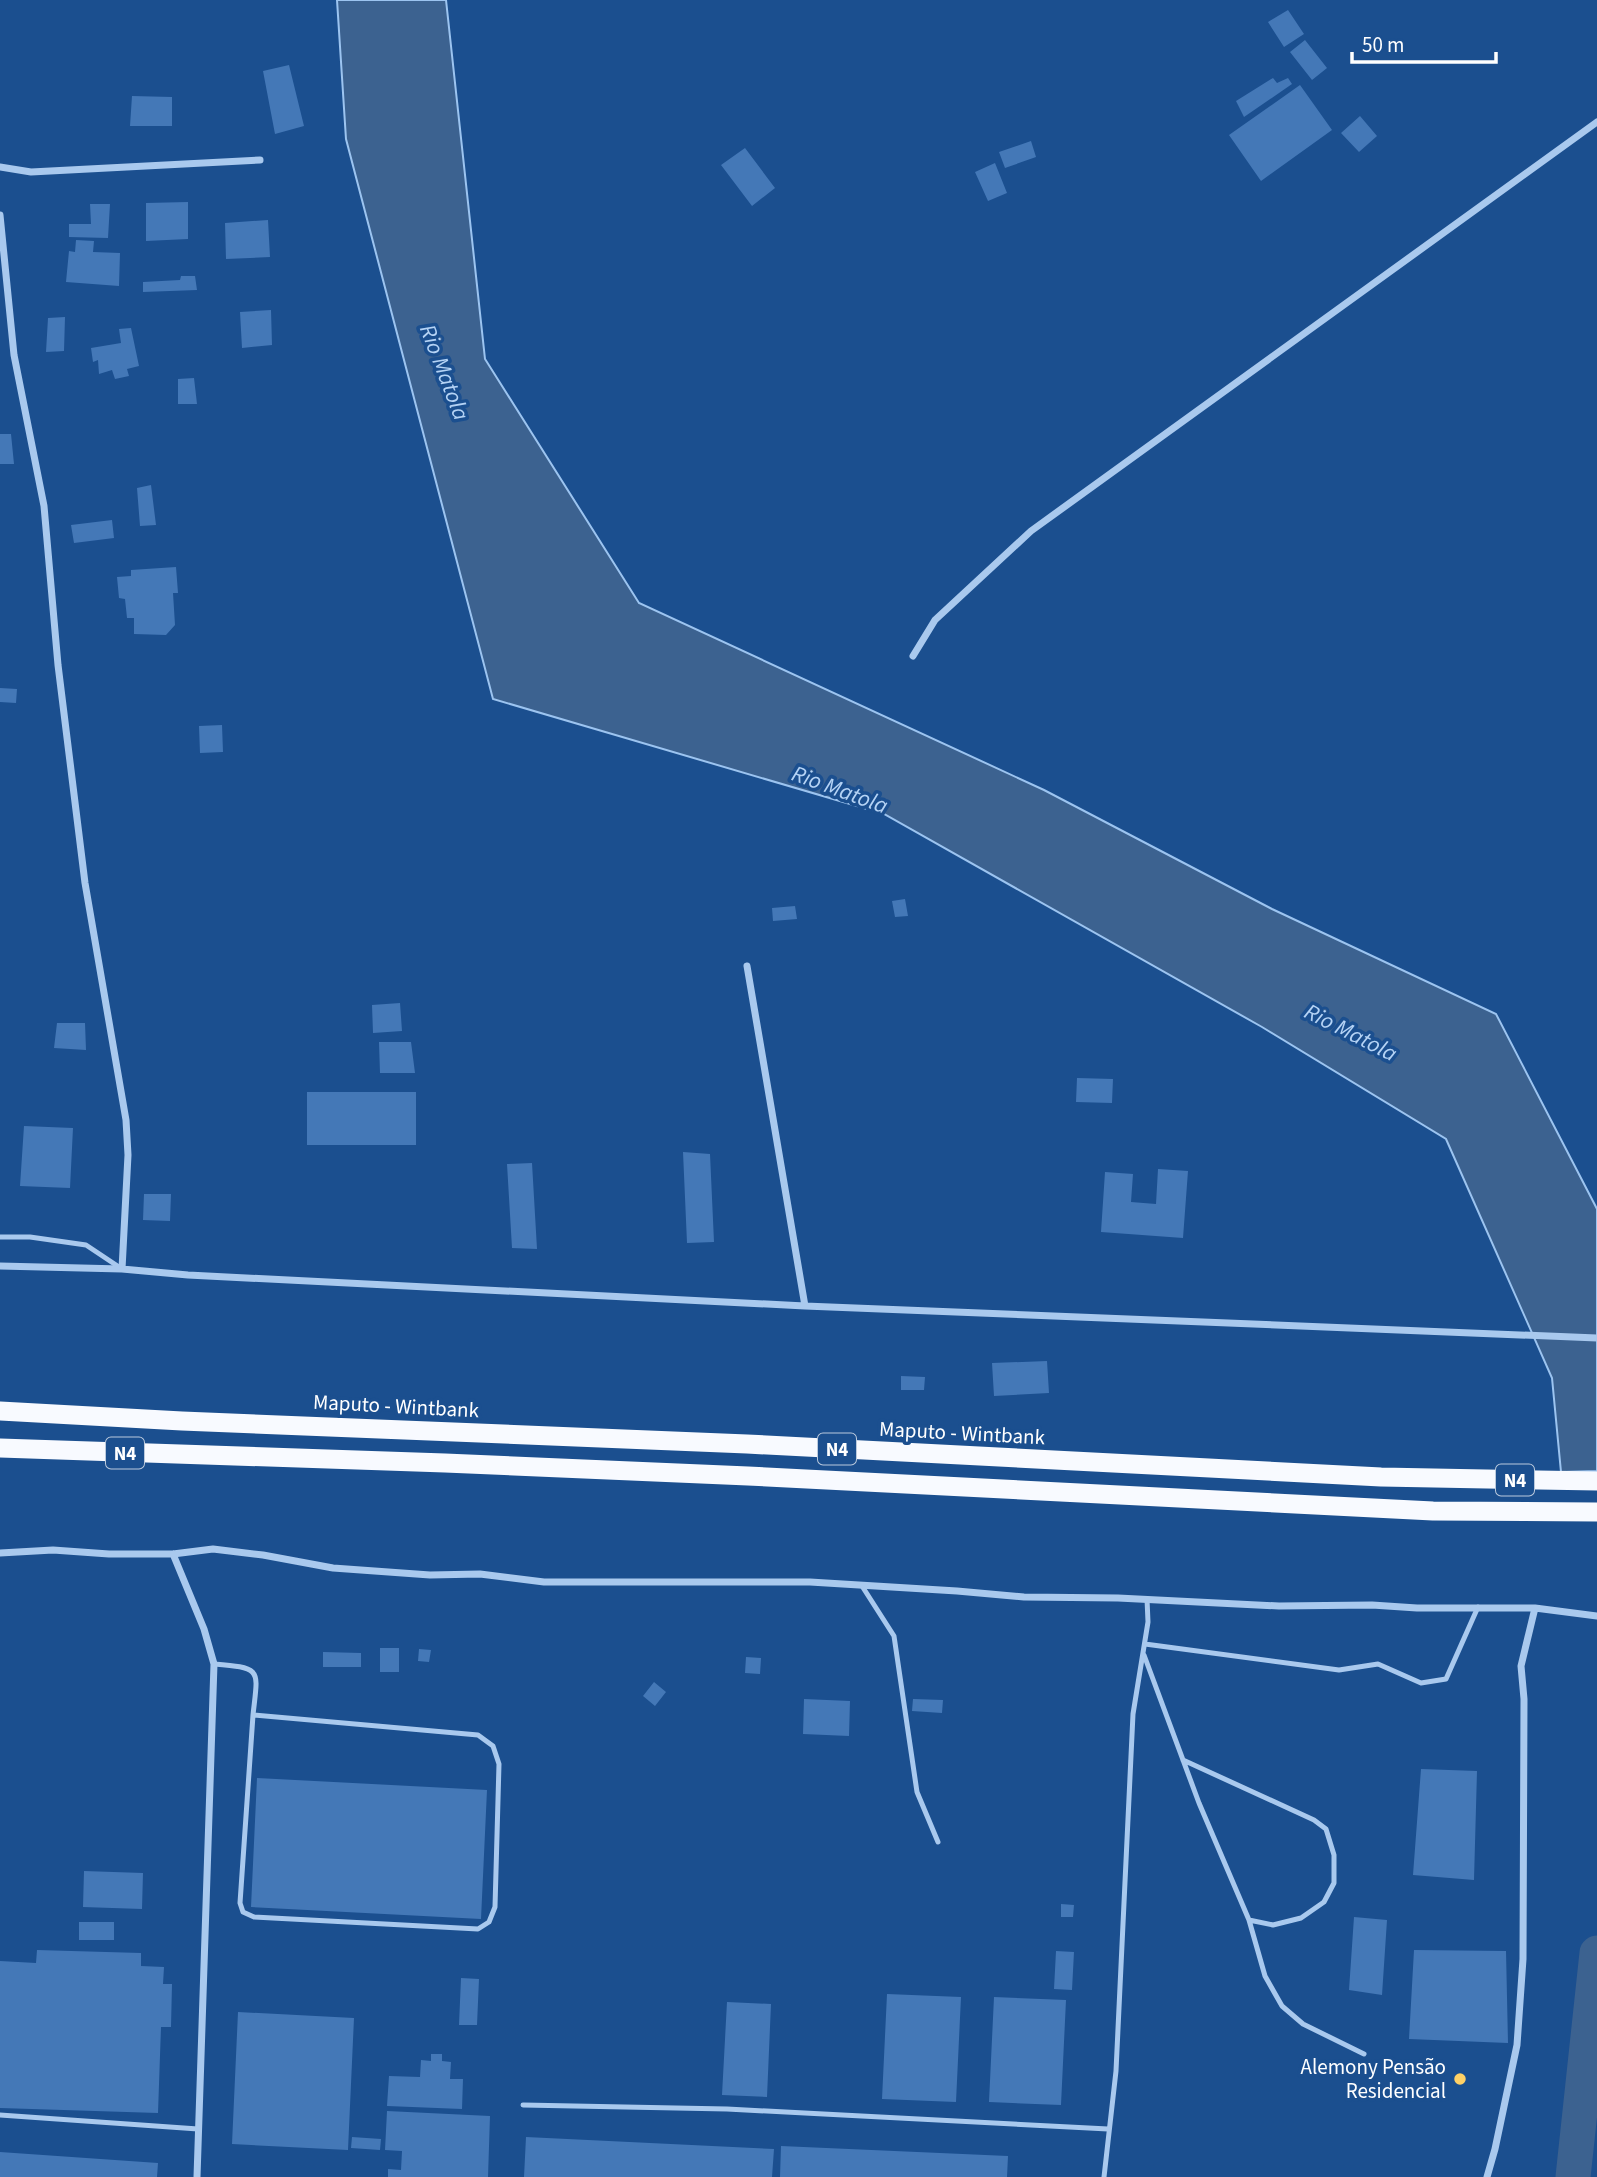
<svg xmlns="http://www.w3.org/2000/svg" width="1597" height="2177" viewBox="0 0 1597 2177" font-family="'Source Sans 3',sans-serif">
<rect width="100%" height="100%" fill="#1b4f8f"/>
<path fill="#3c6290" stroke="#9cc4f0" stroke-width="2" d="M 337,0 L 446,0 L 485,359 L 639,603 L 1044,790 L 1272,909 L 1496,1014 L 1597,1209 L 1597,1471 L 1561,1472 L 1552,1378 L 1446,1139 L 1262,1027 L 884,814 L 493,699 L 346,139 Z"/>
<g fill="none" stroke-linecap="round" stroke-linejoin="round">
<path stroke="#3c6290" stroke-width="35" d="M 1573,2177 L 1597,1953"/>
</g>
<path fill="#4478b7" d="M 1288,10 L 1304,34 L 1284,47 L 1268,22 Z
M 1305,40 L 1327,68 L 1312,80 L 1290,52 Z
M 289,65 L 304,126 L 275,134 L 263,71 Z
M 1273,78 L 1277,83 L 1288,78 L 1292,84 L 1244,117 L 1236,101 Z
M 1300,85 L 1332,130 L 1261,181 L 1229,135 Z
M 132,96 L 172,97 L 172,126 L 130,126 Z
M 1360,116 L 1377,136 L 1359,152 L 1341,133 Z
M 1031,141 L 1036,157 L 1005,168 L 999,152 Z
M 745,148 L 775,188 L 752,206 L 721,165 Z
M 995,163 L 1007,193 L 988,201 L 975,172 Z
M 188,202 L 188,239 L 146,241 L 146,203 Z
M 90,204 L 110,204 L 108,238 L 69,237 L 69,224 L 91,224 Z
M 268,220 L 270,257 L 226,259 L 225,223 Z
M 76,240 L 94,241 L 93,252 L 120,253 L 119,286 L 66,282 L 69,251 L 75,252 Z
M 181,276 L 195,276 L 197,290 L 143,292 L 143,282 L 180,280 Z
M 271,310 L 272,345 L 242,348 L 240,312 Z
M 65,317 L 64,351 L 46,352 L 48,318 Z
M 131,328 L 139,366 L 127,369 L 129,376 L 115,379 L 112,370 L 99,374 L 98,360 L 93,362 L 91,348 L 121,343 L 119,329 Z
M 194,378 L 197,404 L 178,404 L 178,379 Z
M 0,434 L 11,434 L 14,464 L 0,464 Z
M 151,485 L 156,525 L 140,526 L 137,488 Z
M 112,520 L 114,538 L 74,543 L 71,525 Z
M 176,567 L 178,593 L 173,593 L 175,625 L 166,635 L 134,634 L 134,618 L 127,618 L 125,599 L 119,598 L 117,577 L 131,576 L 131,570 Z
M 0,688 L 17,689 L 16,703 L 0,702 Z
M 222,725 L 223,752 L 200,753 L 199,726 Z
M 905,899 L 908,916 L 895,917 L 892,901 Z
M 795,906 L 797,919 L 773,921 L 772,908 Z
M 400,1003 L 402,1031 L 373,1033 L 372,1005 Z
M 57,1023 L 85,1023 L 86,1050 L 54,1048 Z
M 379,1042 L 411,1042 L 415,1073 L 380,1073 Z
M 1077,1078 L 1113,1079 L 1112,1103 L 1076,1102 Z
M 307,1092 L 416,1092 L 416,1145 L 307,1145 Z
M 24,1126 L 73,1128 L 70,1188 L 20,1186 Z
M 683,1152 L 710,1154 L 714,1242 L 687,1243 Z
M 532,1163 L 537,1249 L 512,1248 L 507,1164 Z
M 1158,1169 L 1188,1171 L 1183,1238 L 1101,1232 L 1105,1172 L 1133,1174 L 1131,1202 L 1156,1204 Z
M 144,1194 L 171,1194 L 170,1221 L 143,1220 Z
M 1047,1361 L 1049,1393 L 994,1396 L 992,1363 Z
M 901,1376 L 925,1377 L 924,1390 L 901,1390 Z
M 380,1648 L 399,1648 L 399,1672 L 380,1672 Z
M 419,1649 L 431,1650 L 429,1662 L 418,1661 Z
M 323,1652 L 361,1653 L 361,1667 L 323,1667 Z
M 746,1657 L 761,1658 L 760,1674 L 745,1673 Z
M 654,1682 L 666,1692 L 655,1706 L 643,1696 Z
M 804,1699 L 850,1701 L 849,1736 L 803,1734 Z
M 913,1699 L 943,1700 L 942,1713 L 912,1711 Z
M 1421,1769 L 1477,1771 L 1474,1880 L 1413,1875 Z
M 257,1778 L 487,1790 L 481,1919 L 251,1907 Z
M 84,1871 L 143,1873 L 142,1909 L 83,1907 Z
M 1061,1904 L 1074,1905 L 1073,1917 L 1061,1917 Z
M 1354,1917 L 1387,1920 L 1382,1995 L 1349,1990 Z
M 79,1922 L 114,1922 L 114,1940 L 79,1940 Z
M 37,1950 L 141,1953 L 141,1966 L 164,1967 L 163,1984 L 172,1984 L 171,2027 L 161,2027 L 158,2113 L 0,2108 L 0,1961 L 36,1963 Z
M 1414,1950 L 1506,1951 L 1508,2043 L 1409,2039 Z
M 1056,1951 L 1074,1952 L 1072,1990 L 1054,1989 Z
M 461,1978 L 479,1979 L 477,2025 L 459,2025 Z
M 887,1994 L 961,1997 L 956,2102 L 882,2099 Z
M 994,1997 L 1066,2000 L 1061,2105 L 989,2102 Z
M 727,2002 L 771,2004 L 767,2097 L 722,2095 Z
M 238,2012 L 354,2018 L 348,2150 L 232,2144 Z
M 431,2054 L 442,2054 L 442,2061 L 451,2062 L 450,2079 L 463,2079 L 462,2109 L 387,2106 L 389,2076 L 420,2077 L 421,2060 L 431,2061 Z
M 387,2111 L 490,2116 L 488,2177 L 388,2177 L 388,2169 L 401,2170 L 402,2151 L 385,2150 Z
M 352,2137 L 381,2139 L 380,2150 L 351,2148 Z
M 526,2137 L 774,2149 L 772,2177 L 524,2177 Z
M 781,2146 L 1008,2156 L 1007,2177 L 780,2177 Z
M 0,2152 L 158,2163 L 157,2177 L 0,2177 Z"/>
<g fill="none" stroke-linecap="round" stroke-linejoin="round">
<path stroke="#a9c9ee" stroke-width="5" d="M 0,1237 L 30,1237 L 86,1245 L 122,1269
M 862,1586 L 894,1636 L 917,1792 L 938,1842
M 1145,1644 L 1339,1670 L 1378,1664 L 1421,1683 L 1446,1679 L 1478,1607
M 1144,1655 L 1199,1803 L 1249,1920 L 1265,1976 L 1282,2006 L 1303,2024 L 1364,2054
M 214,1664 C 263,1668 258,1669 253,1715 L 478,1735 L 493,1746 L 499,1764 L 495,1907 L 489,1922 L 478,1929 L 254,1917 L 243,1912 L 240,1903 L 253,1715
M 1183,1760 L 1314,1820 L 1326,1829 L 1334,1855 L 1334,1883 L 1324,1902 L 1301,1918 L 1273,1925 L 1249,1920
M 523,2105 L 727,2109 L 1108,2129
M 0,2115 L 198,2129
M 1104,2177 L 1116,2071 L 1133,1714 L 1148,1622 L 1147,1599"/>
<path stroke="#a9c9ee" stroke-width="7" d="M 0,167 L 31,172 L 260,160
M 0,215 L 14,355 L 44,506 L 58,665 L 85,883 L 126,1120 L 128,1155 L 122,1269 L 188,1275 L 805,1306 L 1597,1338
M 913,656 L 935,620 L 1031,531 L 1597,122
M 747,966 L 805,1306
M 0,1266 L 122,1269
M 0,1553 L 53,1550 L 109,1554 L 173,1554 L 213,1549 L 263,1555 L 333,1568 L 430,1575 L 480,1574 L 544,1582 L 810,1582 L 957,1591 L 1024,1597 L 1118,1598 L 1279,1606 L 1372,1605 L 1417,1608 L 1535,1608 L 1521,1666 L 1524,1699 L 1523,1959 L 1517,2045 L 1495,2149 L 1487,2177
M 173,1554 L 204,1629 L 214,1664 L 197,2177
M 1535,1608 L 1597,1616"/>
<path stroke="#f8faff" stroke-width="19" d="M 0,1411 L 182,1421 L 747,1444 L 1381,1477 L 1597,1481
M 0,1448 L 445,1463 L 748,1476 L 1433,1511 L 1597,1512"/>
</g>
<circle fill="#ffd166" stroke="#1b4f8f" stroke-width="2.5" cx="1460" cy="2079" r="7"/>
<g text-anchor="middle" stroke-width="7" stroke-linejoin="round" paint-order="stroke">
<g fill="#1b4f8f" stroke="#bbcadd" stroke-width="2">
<rect x="818" y="1433.5" width="38" height="31" rx="5"/>
<rect x="106" y="1437.5" width="38" height="31" rx="5"/>
<rect x="1496" y="1464.5" width="38" height="31" rx="5"/>
</g>
<g font-size="19" font-weight="bold" fill="#fff">
<text x="837" y="1456">N4</text>
<text x="125" y="1460">N4</text>
<text x="1515" y="1487">N4</text>
</g>
<g font-size="21" fill="#fff" stroke="#1b4f8f">
<text transform="translate(396 1406) rotate(3)" y="7">Maputo - Wintbank</text>
<text transform="translate(962 1433) rotate(3)" y="7">Maputo - Wintbank</text>
</g>
<g font-size="21" fill="#fff" stroke="#1b4f8f" text-anchor="end">
<text x="1446" y="2074">Alemony Pensão<tspan x="1446" dy="24">Residencial</tspan></text>
</g>
<g font-size="23" font-style="italic" fill="#b5d3f5" stroke="#1b4f8f">
<text transform="translate(445 372) rotate(69)" y="8">Rio Matola</text>
<text transform="translate(840 789) rotate(20)" y="8">Rio Matola</text>
<text transform="translate(1351 1032) rotate(27)" y="8">Rio Matola</text>
</g>
</g>
<path d="M1352 52v10h144v-10" fill="none" stroke="#ffffff" stroke-width="3.5"/>
<text x="1362" y="52" font-size="21" fill="#ffffff" stroke="#1b4f8f" stroke-width="5" paint-order="stroke">50 m</text>
</svg>
